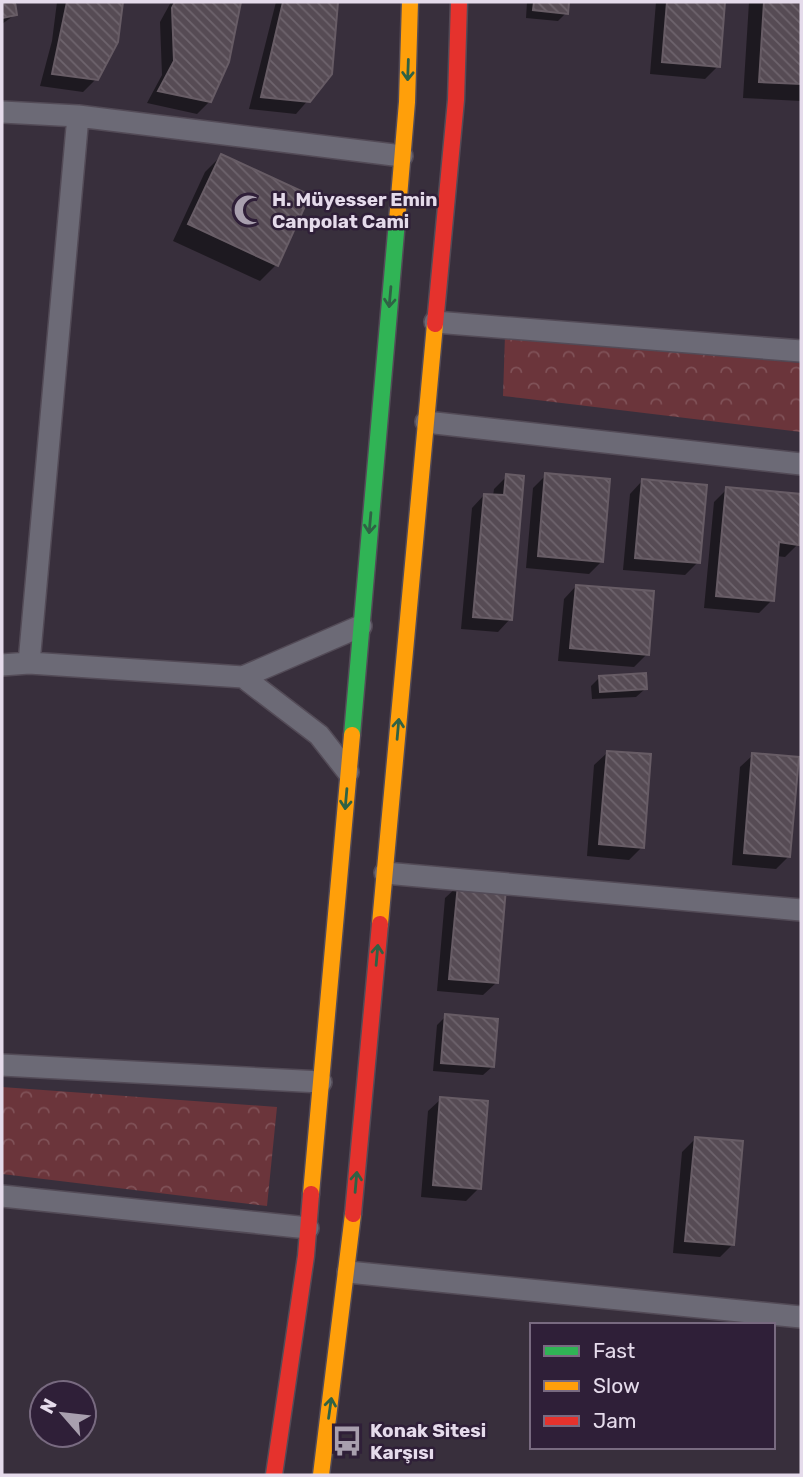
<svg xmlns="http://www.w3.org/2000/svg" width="803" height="1477" viewBox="0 0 803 1477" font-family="Rubik,sans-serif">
<defs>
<pattern id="park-crowns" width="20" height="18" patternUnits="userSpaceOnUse" patternTransform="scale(1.75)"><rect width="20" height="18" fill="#6b353b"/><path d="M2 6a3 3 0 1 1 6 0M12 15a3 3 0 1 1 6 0" fill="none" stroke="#805258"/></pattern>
<pattern id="building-back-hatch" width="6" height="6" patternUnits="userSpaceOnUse" patternTransform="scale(1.75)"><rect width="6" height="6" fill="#564b54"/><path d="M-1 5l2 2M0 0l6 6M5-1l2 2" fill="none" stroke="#6e646d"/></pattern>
</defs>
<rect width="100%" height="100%" fill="#382f3c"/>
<path fill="url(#park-crowns)" d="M 505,335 L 801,363 L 801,432 L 503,396 Z
M 2,1087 L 277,1107 L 267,1206 L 2,1174 Z"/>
<path fill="#0007" d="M 2,2 L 19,2 L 14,5 L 16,14 L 2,24 Z
M 57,2 L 121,2 L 117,42 L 96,79 L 83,92 L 40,86 L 52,41 Z
M 171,2 L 239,2 L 227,61 L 210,101 L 197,114 L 147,103 L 162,75 L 160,22 Z
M 276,2 L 336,2 L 331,74 L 296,114 L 249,109 Z
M 527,2 L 568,2 L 566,13 L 558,21 L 526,18 Z
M 656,2 L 723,2 L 718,66 L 705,79 L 650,74 Z
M 749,2 L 801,2 L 801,101 L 743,98 Z
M 221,156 L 276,265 L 260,281 L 173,241 L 205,172 Z
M 546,475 L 602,561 L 589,574 L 526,568 L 533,488 Z
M 507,476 L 510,619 L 498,632 L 461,629 L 472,508 L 484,495 L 493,496 L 494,489 Z
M 642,481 L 698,562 L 685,575 L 623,570 L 630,494 Z
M 727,489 L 801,495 L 798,544 L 785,557 L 776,556 L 772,600 L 759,613 L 704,608 L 714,502 Z
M 576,586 L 647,654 L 634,667 L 558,661 L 564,599 Z
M 600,677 L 645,689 L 636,697 L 592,699 L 591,686 Z
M 607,753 L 642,847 L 629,860 L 587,856 L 594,765 Z
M 753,755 L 789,856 L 776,869 L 732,865 L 740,767 Z
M 458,886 L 496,983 L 483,995 L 437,991 L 445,898 Z
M 446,1016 L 492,1067 L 483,1075 L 433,1071 L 437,1025 Z
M 441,1099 L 479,1188 L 466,1201 L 421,1197 L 428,1111 Z
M 695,1139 L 732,1245 L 720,1257 L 673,1253 L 682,1152 Z"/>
<path fill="url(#building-back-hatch)" stroke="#675c65" stroke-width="2" d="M 2,2 L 15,2 L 17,15 L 2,18 Z
M 67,2 L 123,2 L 118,42 L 98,80 L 52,74 Z
M 175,2 L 241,2 L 229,62 L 211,102 L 158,91 L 174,61 L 172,8 Z
M 283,2 L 338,2 L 332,74 L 310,102 L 261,97 Z
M 534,2 L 569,2 L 568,14 L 533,10 Z
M 667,2 L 725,2 L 720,67 L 662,62 Z
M 764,2 L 801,2 L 801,84 L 759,82 Z
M 221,154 L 310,195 L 278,266 L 188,224 Z
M 545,473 L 610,479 L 603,562 L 538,556 Z
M 506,474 L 524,476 L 512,620 L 473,617 L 484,494 L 504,495 Z
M 642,479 L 707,485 L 700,563 L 635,558 Z
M 726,487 L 801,494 L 799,545 L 779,542 L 774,601 L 716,596 Z
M 576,585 L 654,591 L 649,655 L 570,648 Z
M 646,673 L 647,689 L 600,692 L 599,676 Z
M 607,751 L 651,754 L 644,848 L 599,844 Z
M 752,753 L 799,757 L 790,857 L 744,853 Z
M 458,884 L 506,888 L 498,983 L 449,979 Z
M 445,1014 L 498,1019 L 494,1067 L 441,1063 Z
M 440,1097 L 488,1101 L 481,1189 L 433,1185 Z
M 695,1137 L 743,1141 L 734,1245 L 685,1241 Z"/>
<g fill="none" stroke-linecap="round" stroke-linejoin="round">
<g stroke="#534b57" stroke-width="24">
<path id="street" d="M 2,112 L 78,116 L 402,156
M 435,322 L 801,351
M 426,422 L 801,464
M 29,663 L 78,116
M 2,665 L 29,663 L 243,677 L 361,626
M 243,677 L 319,735 L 348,772
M 385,873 L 801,910
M 2,1065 L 321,1082
M 2,1196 L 308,1228
M 348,1272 L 801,1317"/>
</g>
<g stroke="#534b57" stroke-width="19">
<path id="fast" d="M 352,735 L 397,221"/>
</g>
<g stroke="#534b57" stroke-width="19">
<path id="slow" d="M 397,221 L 407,102 L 410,2
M 380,924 L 435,324
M 311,1194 L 352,735
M 321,1475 L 353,1214"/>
</g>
<g stroke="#534b57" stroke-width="19">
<path id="jam" d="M 435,324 L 456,100 L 459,2
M 353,1214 L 380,924
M 274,1475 L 306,1256 L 311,1194"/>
</g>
<use href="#street" stroke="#6c6a76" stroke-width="21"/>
<use href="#fast" stroke="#30b455" stroke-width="16"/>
<use href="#slow" stroke="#ff9f0a" stroke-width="16"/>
<use href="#jam" stroke="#e5322d" stroke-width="16"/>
</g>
<defs><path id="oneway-shaft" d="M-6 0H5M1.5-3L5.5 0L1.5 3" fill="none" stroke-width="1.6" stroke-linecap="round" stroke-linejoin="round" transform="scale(1.75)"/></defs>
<g stroke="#2f6245">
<use href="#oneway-shaft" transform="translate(408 70) rotate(92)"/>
<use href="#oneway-shaft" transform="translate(390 297) rotate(95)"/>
<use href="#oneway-shaft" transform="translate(370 523) rotate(95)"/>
<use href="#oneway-shaft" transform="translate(398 729) rotate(-85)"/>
<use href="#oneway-shaft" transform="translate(346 799) rotate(95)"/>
<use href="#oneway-shaft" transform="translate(377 955) rotate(-85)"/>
<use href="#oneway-shaft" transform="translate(356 1182) rotate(-85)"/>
<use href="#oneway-shaft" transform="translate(330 1408) rotate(-82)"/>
</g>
<defs>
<g id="mosque-bare" transform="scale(2.415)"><path d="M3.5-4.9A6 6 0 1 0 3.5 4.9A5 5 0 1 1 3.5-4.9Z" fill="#a89fae" stroke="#2f1f38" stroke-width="2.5" paint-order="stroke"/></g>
<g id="bus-bare" transform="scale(2.415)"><path d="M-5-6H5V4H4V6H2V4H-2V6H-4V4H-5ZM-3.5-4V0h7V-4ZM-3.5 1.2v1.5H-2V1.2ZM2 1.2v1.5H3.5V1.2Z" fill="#a89fae" stroke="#2f1f38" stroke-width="2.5" paint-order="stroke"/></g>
</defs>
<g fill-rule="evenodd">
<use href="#mosque-bare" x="249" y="210"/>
<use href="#bus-bare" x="347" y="1441"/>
</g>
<g text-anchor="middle" stroke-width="5" stroke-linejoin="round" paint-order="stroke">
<g font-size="19" font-weight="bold" fill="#e5dbeb" stroke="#2f1f38" text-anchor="start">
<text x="272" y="206">H. Müyesser Emin<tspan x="272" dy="22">Canpolat Cami</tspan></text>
<text x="370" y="1437">Konak Sitesi<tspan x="370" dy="22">Karşısı</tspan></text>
</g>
</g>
<rect width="803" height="1477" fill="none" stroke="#e5dbeb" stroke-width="7"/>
<rect x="530" y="1323" width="245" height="126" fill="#2f1f38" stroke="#786a80" stroke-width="2"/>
<rect x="544" y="1346" width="35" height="10" fill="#30b455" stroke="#786a80" stroke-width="2"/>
<text x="593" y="1358" font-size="21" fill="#e5dbeb">Fast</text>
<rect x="544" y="1381" width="35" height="10" fill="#ff9f0a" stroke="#786a80" stroke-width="2"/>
<text x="593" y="1393" font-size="21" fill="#e5dbeb">Slow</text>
<rect x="544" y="1416" width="35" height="10" fill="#e5322d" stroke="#786a80" stroke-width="2"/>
<text x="593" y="1428" font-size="21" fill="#e5dbeb">Jam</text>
<g transform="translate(63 1414) rotate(298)"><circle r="33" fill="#2f1f38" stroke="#786a80" stroke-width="2"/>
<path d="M0-5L12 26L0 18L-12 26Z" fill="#a89fae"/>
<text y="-10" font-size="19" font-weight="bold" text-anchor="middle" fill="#e5dbeb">N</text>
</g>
</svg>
